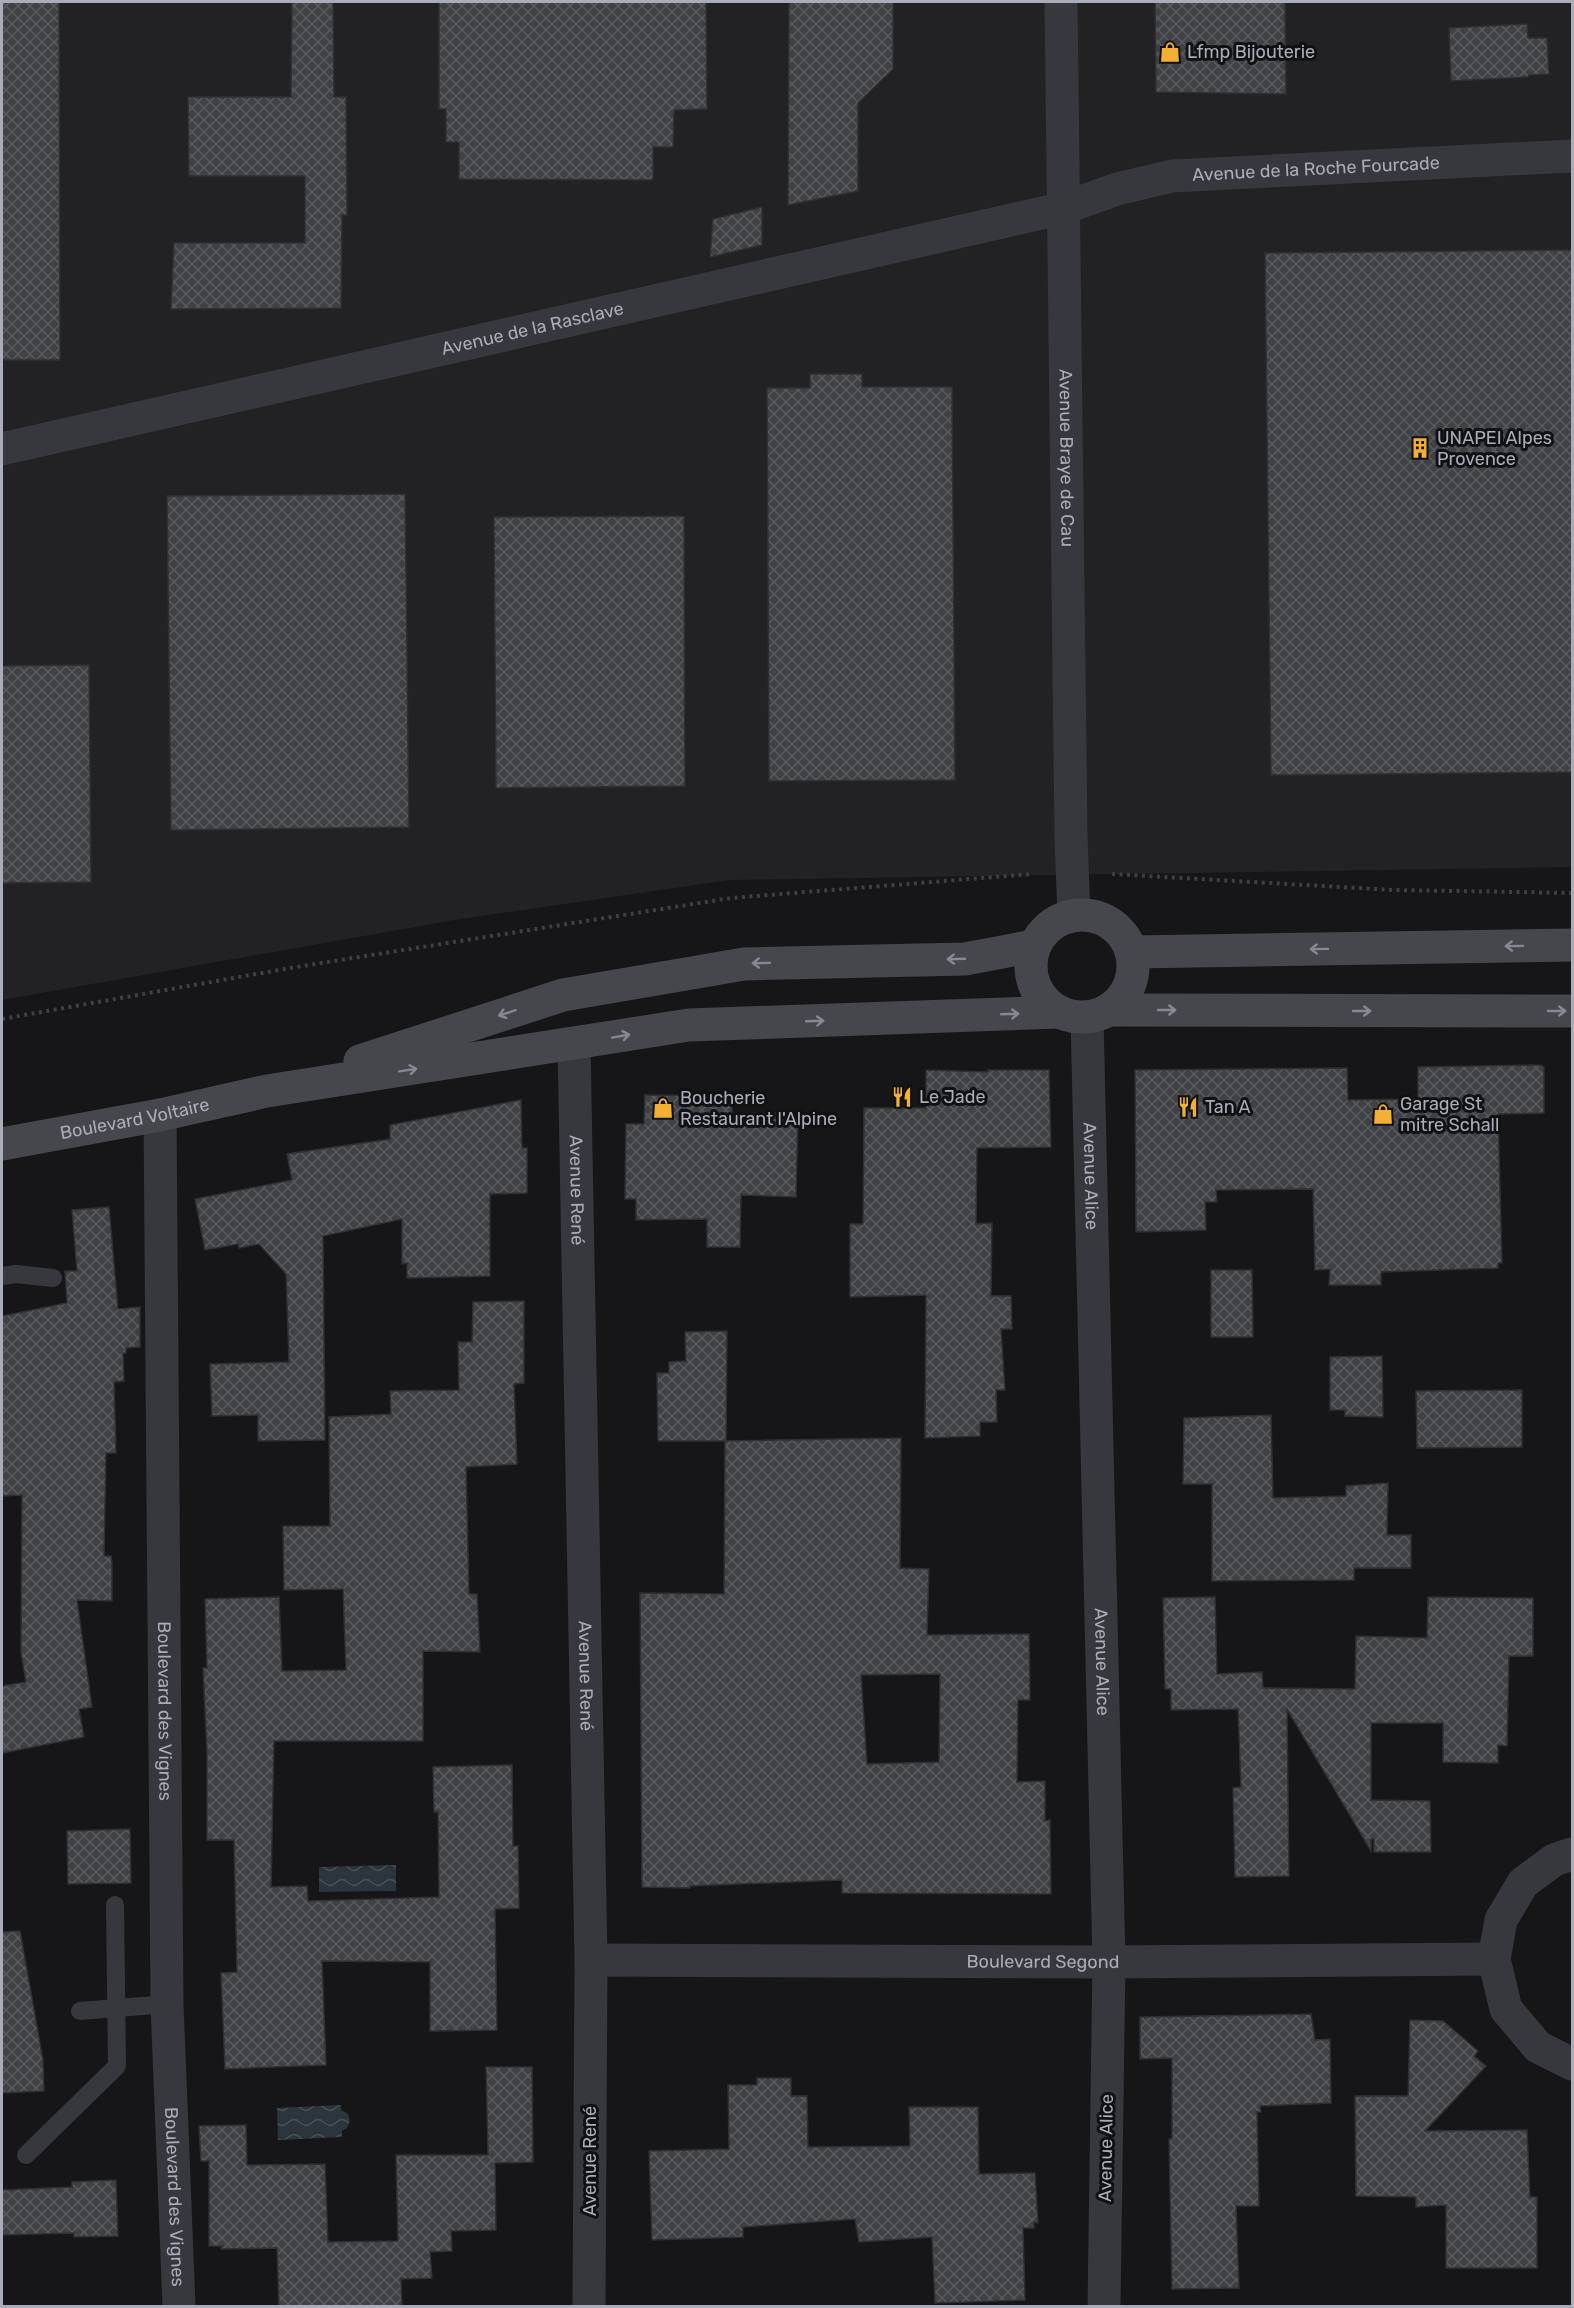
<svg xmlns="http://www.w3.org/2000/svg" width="1574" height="2308" viewBox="0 0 1574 2308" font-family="Rubik,sans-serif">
<defs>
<pattern id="water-waves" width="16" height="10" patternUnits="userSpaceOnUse" patternTransform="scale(1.5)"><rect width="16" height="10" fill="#2c353c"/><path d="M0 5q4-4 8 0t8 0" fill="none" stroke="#485056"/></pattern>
<pattern id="building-cross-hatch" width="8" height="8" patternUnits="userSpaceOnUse" patternTransform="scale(1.5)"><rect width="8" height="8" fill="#404145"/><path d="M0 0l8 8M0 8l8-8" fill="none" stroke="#595a5e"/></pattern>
</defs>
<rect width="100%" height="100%" fill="#161618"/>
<path fill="#222225" d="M 2,2 L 1572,2 L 1572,867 L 729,880 L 454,920 L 2,1000 Z"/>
<path fill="url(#water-waves)" d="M 396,1865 L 396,1891 L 319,1892 L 319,1867 Z
M 341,2105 L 341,2110 L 348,2114 L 350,2121 L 347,2128 L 342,2131 L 342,2137 L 278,2140 L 277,2108 Z"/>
<path fill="url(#building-cross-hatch)" stroke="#303034" stroke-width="1.5" fill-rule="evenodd" d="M 2,2 L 59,2 L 60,360 L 2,360 Z
M 292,2 L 333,2 L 334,97 L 346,97 L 347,215 L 342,215 L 341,308 L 171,309 L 174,243 L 305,243 L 305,176 L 189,176 L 188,97 L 291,97 Z
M 439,2 L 706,2 L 707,109 L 674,110 L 673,147 L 653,147 L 653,180 L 459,179 L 459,142 L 446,142 L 446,109 L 439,109 Z
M 789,2 L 893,2 L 893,69 L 858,103 L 858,191 L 788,205 Z
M 1155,2 L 1285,2 L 1286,94 L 1156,92 Z
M 1527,24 L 1528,38 L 1547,38 L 1549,74 L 1529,75 L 1528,77 L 1451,81 L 1449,28 Z
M 762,207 L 762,245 L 710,257 L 713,219 Z
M 1572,250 L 1572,772 L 1271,775 L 1265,253 Z
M 810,374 L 862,374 L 862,387 L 952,387 L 955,780 L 769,781 L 767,388 L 810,388 Z
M 405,494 L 409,827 L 171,830 L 167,496 Z
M 684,516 L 685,786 L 496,788 L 494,517 Z
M 89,665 L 91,882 L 2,883 L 2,666 Z
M 1540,1065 L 1544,1067 L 1544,1113 L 1498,1114 L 1502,1263 L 1498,1263 L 1498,1268 L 1381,1272 L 1381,1285 L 1329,1285 L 1330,1269 L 1315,1270 L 1313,1189 L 1216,1190 L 1217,1202 L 1205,1202 L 1206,1230 L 1136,1232 L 1135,1070 L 1347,1068 L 1348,1100 L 1418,1099 L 1418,1067 Z
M 926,1070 L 988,1072 L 988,1070 L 1049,1070 L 1051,1147 L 977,1148 L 976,1224 L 992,1223 L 991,1296 L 1011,1296 L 1012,1329 L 1001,1329 L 1005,1390 L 996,1390 L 997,1422 L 980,1422 L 980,1436 L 925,1438 L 926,1295 L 850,1297 L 850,1224 L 863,1224 L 864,1108 L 926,1108 Z
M 645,1095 L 732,1096 L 732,1113 L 798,1113 L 796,1197 L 741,1195 L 740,1247 L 707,1247 L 707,1219 L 636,1220 L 636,1199 L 625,1199 L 626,1124 L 644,1124 Z
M 521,1100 L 522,1148 L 527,1148 L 527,1193 L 490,1194 L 490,1276 L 407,1278 L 407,1263 L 402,1264 L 402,1219 L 323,1236 L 325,1440 L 258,1441 L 258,1415 L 212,1416 L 210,1364 L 289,1362 L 286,1274 L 259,1244 L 239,1248 L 238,1244 L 205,1250 L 195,1199 L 292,1180 L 287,1154 L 390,1139 L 390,1125 Z
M 109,1207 L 118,1309 L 140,1307 L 140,1347 L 126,1348 L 126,1353 L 123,1353 L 124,1381 L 114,1382 L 116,1453 L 106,1453 L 104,1556 L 111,1556 L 112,1563 L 112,1601 L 77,1600 L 92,1707 L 79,1709 L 84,1737 L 2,1753 L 2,1686 L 26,1682 L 21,1653 L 22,1495 L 2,1496 L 2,1316 L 67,1303 L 65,1271 L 77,1271 L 72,1210 Z
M 1211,1270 L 1252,1270 L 1253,1337 L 1211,1337 Z
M 524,1301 L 524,1383 L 514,1384 L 517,1464 L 466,1467 L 469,1594 L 477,1594 L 480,1652 L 423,1651 L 423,1741 L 274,1741 L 271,1887 L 307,1886 L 308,1901 L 439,1897 L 438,1812 L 434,1812 L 433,1767 L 512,1765 L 513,1846 L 518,1846 L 519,1908 L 495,1909 L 497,2030 L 430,2031 L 430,1962 L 322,1961 L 326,2065 L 225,2069 L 221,1973 L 237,1972 L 234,1840 L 207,1840 L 207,1752 L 203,1668 L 207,1668 L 205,1599 L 279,1597 L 282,1671 L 346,1670 L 343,1589 L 284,1590 L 283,1526 L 330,1526 L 329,1417 L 391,1414 L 390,1391 L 459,1390 L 458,1342 L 472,1342 L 473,1302 Z
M 727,1331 L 726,1441 L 658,1441 L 657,1373 L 669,1373 L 669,1362 L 686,1361 L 685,1332 Z
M 1382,1356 L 1383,1417 L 1345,1416 L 1345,1410 L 1330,1410 L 1330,1357 Z
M 1522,1390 L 1522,1447 L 1417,1448 L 1416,1391 Z
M 1271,1415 L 1273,1498 L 1346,1496 L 1346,1486 L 1388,1483 L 1387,1535 L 1411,1535 L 1411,1568 L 1354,1568 L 1354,1580 L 1212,1581 L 1212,1484 L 1183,1484 L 1184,1418 Z
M 901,1438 L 900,1568 L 929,1569 L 927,1635 L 1029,1634 L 1030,1700 L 1018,1700 L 1017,1782 L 1045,1781 L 1045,1821 L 1050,1820 L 1051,1894 L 842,1893 L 842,1880 L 690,1886 L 690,1888 L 642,1887 L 640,1593 L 724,1594 L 725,1441 ZM 940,1674 L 939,1762 L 867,1764 L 861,1675 Z
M 1215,1597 L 1217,1674 L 1262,1672 L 1263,1688 L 1355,1689 L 1356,1636 L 1427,1638 L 1428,1597 L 1533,1598 L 1533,1656 L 1509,1656 L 1507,1746 L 1498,1745 L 1498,1763 L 1443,1762 L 1443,1723 L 1371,1723 L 1371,1800 L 1430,1801 L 1431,1852 L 1374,1852 L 1374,1839 L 1371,1839 L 1371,1851 L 1287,1709 L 1289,1876 L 1235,1877 L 1233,1788 L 1241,1787 L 1238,1709 L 1171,1710 L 1171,1689 L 1165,1689 L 1163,1598 Z
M 130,1829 L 131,1883 L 68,1884 L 67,1831 Z
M 20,1931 L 43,2060 L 44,2091 L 2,2093 L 2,1932 Z
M 1311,2014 L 1315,2040 L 1330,2039 L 1331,2103 L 1260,2106 L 1261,2112 L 1257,2112 L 1259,2206 L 1236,2206 L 1239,2288 L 1172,2289 L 1169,2139 L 1172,2139 L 1172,2058 L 1140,2059 L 1140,2017 Z
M 1410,2020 L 1443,2021 L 1478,2051 L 1474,2056 L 1486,2066 L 1425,2131 L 1527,2130 L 1530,2197 L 1537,2197 L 1537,2268 L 1446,2268 L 1446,2205 L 1416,2207 L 1416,2197 L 1356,2196 L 1355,2096 L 1408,2096 Z
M 486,2067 L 532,2067 L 533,2162 L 495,2163 L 496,2230 L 451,2231 L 452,2251 L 430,2252 L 432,2278 L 401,2279 L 402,2307 L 279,2307 L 277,2248 L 221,2249 L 222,2246 L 209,2246 L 209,2161 L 201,2161 L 199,2126 L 246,2125 L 247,2165 L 325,2164 L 328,2242 L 398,2241 L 396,2155 L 488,2155 Z
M 757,2078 L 791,2078 L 791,2096 L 807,2096 L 808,2147 L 910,2146 L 909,2107 L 978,2107 L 979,2174 L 1035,2173 L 1038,2223 L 1034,2222 L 1034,2228 L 1023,2228 L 1025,2300 L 935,2303 L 932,2237 L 859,2242 L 855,2219 L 743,2227 L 743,2237 L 652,2240 L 649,2151 L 729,2149 L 728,2085 L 757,2085 Z
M 116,2180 L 118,2236 L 74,2237 L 74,2233 L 2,2235 L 2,2190 L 72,2187 L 72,2182 Z"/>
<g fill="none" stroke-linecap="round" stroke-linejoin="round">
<path stroke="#3d3f44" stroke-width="4" stroke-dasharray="3 4.5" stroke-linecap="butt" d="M 1112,874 L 1393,890 L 1572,893
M 2,1019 L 290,968 L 731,898 L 1032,874"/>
<path stroke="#37383d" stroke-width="18" d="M 2,1276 L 16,1274 L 53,1278
M 80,2011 L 167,2004
M 26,2155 L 117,2066 L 115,1905"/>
<g stroke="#37383d" stroke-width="33">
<path id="s1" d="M 1061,2 L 1071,838 L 1074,915"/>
<path id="s2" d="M 2,449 L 1064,208 L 1117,189 L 1172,176 L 1572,156"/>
<path id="s3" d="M 1087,1017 L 1109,1962 L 1104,2306"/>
<path id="s4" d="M 574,1044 L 591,1960 L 589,2306"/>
<path id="s5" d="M 160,1115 L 167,2004 L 179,2306"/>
<path d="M 1572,1854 L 1554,1860 L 1523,1883 L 1501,1920 L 1494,1959 L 1506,2009 L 1538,2047 L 1572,2064"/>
<path id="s6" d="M 591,1960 L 1109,1962 L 1494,1959"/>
</g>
<g stroke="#45474d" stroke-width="33">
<circle cx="1082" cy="966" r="51"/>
<path d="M 1131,952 L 1572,945"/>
<path d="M 1108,1010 L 1572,1011"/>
<path d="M 360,1061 L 563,995 L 744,964 L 965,959 L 1034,946"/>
<path id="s7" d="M 2,1144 L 160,1115 L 267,1091 L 689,1025 L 1060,1012"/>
</g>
</g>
<defs><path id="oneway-shaft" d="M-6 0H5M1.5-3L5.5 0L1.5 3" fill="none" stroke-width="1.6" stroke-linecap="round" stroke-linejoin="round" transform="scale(1.5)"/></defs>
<g stroke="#858993">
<use href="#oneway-shaft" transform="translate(1514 946) rotate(179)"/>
<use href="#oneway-shaft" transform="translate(1319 949) rotate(179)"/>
<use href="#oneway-shaft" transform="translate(956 959) rotate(178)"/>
<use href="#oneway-shaft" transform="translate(761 963) rotate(179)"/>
<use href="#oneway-shaft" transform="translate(1167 1010)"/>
<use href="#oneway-shaft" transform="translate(1362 1011)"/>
<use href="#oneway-shaft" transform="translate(1557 1011)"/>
<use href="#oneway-shaft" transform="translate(507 1013) rotate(162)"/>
<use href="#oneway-shaft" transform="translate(1010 1014) rotate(-2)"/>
<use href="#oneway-shaft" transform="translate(815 1021) rotate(-2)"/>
<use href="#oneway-shaft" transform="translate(621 1036) rotate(-10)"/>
<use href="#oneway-shaft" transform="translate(408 1070) rotate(-9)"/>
</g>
<defs>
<g id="shop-bare" transform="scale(1.62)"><path d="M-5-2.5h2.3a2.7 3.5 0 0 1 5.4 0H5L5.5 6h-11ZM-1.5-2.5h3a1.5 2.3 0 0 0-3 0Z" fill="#f2b134" stroke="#111113" stroke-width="2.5" paint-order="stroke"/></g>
<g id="building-bare" transform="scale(1.62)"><path d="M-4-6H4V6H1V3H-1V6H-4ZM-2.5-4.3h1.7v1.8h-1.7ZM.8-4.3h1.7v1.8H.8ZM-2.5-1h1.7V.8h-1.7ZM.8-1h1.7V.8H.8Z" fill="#f2b134" stroke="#111113" stroke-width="2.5" paint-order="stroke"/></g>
<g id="restaurant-bare" transform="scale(1.62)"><path d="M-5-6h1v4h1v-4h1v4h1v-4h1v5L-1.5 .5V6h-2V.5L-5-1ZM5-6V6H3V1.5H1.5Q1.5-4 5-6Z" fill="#f2b134" stroke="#111113" stroke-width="2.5" paint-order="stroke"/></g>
</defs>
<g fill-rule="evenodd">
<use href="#shop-bare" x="1170" y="52"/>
<use href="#building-bare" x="1420" y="448"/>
<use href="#restaurant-bare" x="902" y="1097"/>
<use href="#restaurant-bare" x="1188" y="1107"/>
<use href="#shop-bare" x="663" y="1108"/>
<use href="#shop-bare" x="1383" y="1114"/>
</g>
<g text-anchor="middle" stroke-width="6" stroke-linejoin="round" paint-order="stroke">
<g font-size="18" fill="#a8adb8" stroke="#111113" text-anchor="start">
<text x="1187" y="58">Lfmp Bijouterie</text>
<text x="1437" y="444">UNAPEI Alpes<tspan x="1437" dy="21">Provence</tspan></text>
<text x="919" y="1103">Le Jade</text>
<text x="680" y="1104">Boucherie<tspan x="680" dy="21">Restaurant l'Alpine</tspan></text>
<text x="1400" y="1110">Garage St<tspan x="1400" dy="21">mitre Schall</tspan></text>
<text x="1205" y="1113">Tan A</text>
</g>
<g font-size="18" fill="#a8adb8" stroke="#111113">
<text dy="6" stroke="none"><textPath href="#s2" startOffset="1346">Avenue de la Roche Fourcade</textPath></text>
<text dy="6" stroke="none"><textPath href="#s2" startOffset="544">Avenue de la Rasclave</textPath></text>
<text dy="6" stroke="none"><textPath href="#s1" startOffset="456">Avenue Braye de Cau</textPath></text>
<text dy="6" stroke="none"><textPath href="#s7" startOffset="135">Boulevard Voltaire</textPath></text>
<text dy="6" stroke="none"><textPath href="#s3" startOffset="159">Avenue Alice</textPath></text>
<text dy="6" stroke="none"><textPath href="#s4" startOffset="146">Avenue René</textPath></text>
<text dy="6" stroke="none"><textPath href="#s3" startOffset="645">Avenue Alice</textPath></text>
<text dy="6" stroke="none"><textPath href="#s4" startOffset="632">Avenue René</textPath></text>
<text dy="6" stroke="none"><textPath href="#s5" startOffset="596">Boulevard des Vignes</textPath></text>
<text dy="6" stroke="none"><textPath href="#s6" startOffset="452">Boulevard Segond</textPath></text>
<text transform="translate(1106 2148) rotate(-89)" y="6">Avenue Alice</text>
<text transform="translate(590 2161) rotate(-90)" y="6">Avenue René</text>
<text dy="6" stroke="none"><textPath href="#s5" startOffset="1082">Boulevard des Vignes</textPath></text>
</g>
</g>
<rect width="1574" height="2308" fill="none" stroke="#a8adb8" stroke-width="6"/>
</svg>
